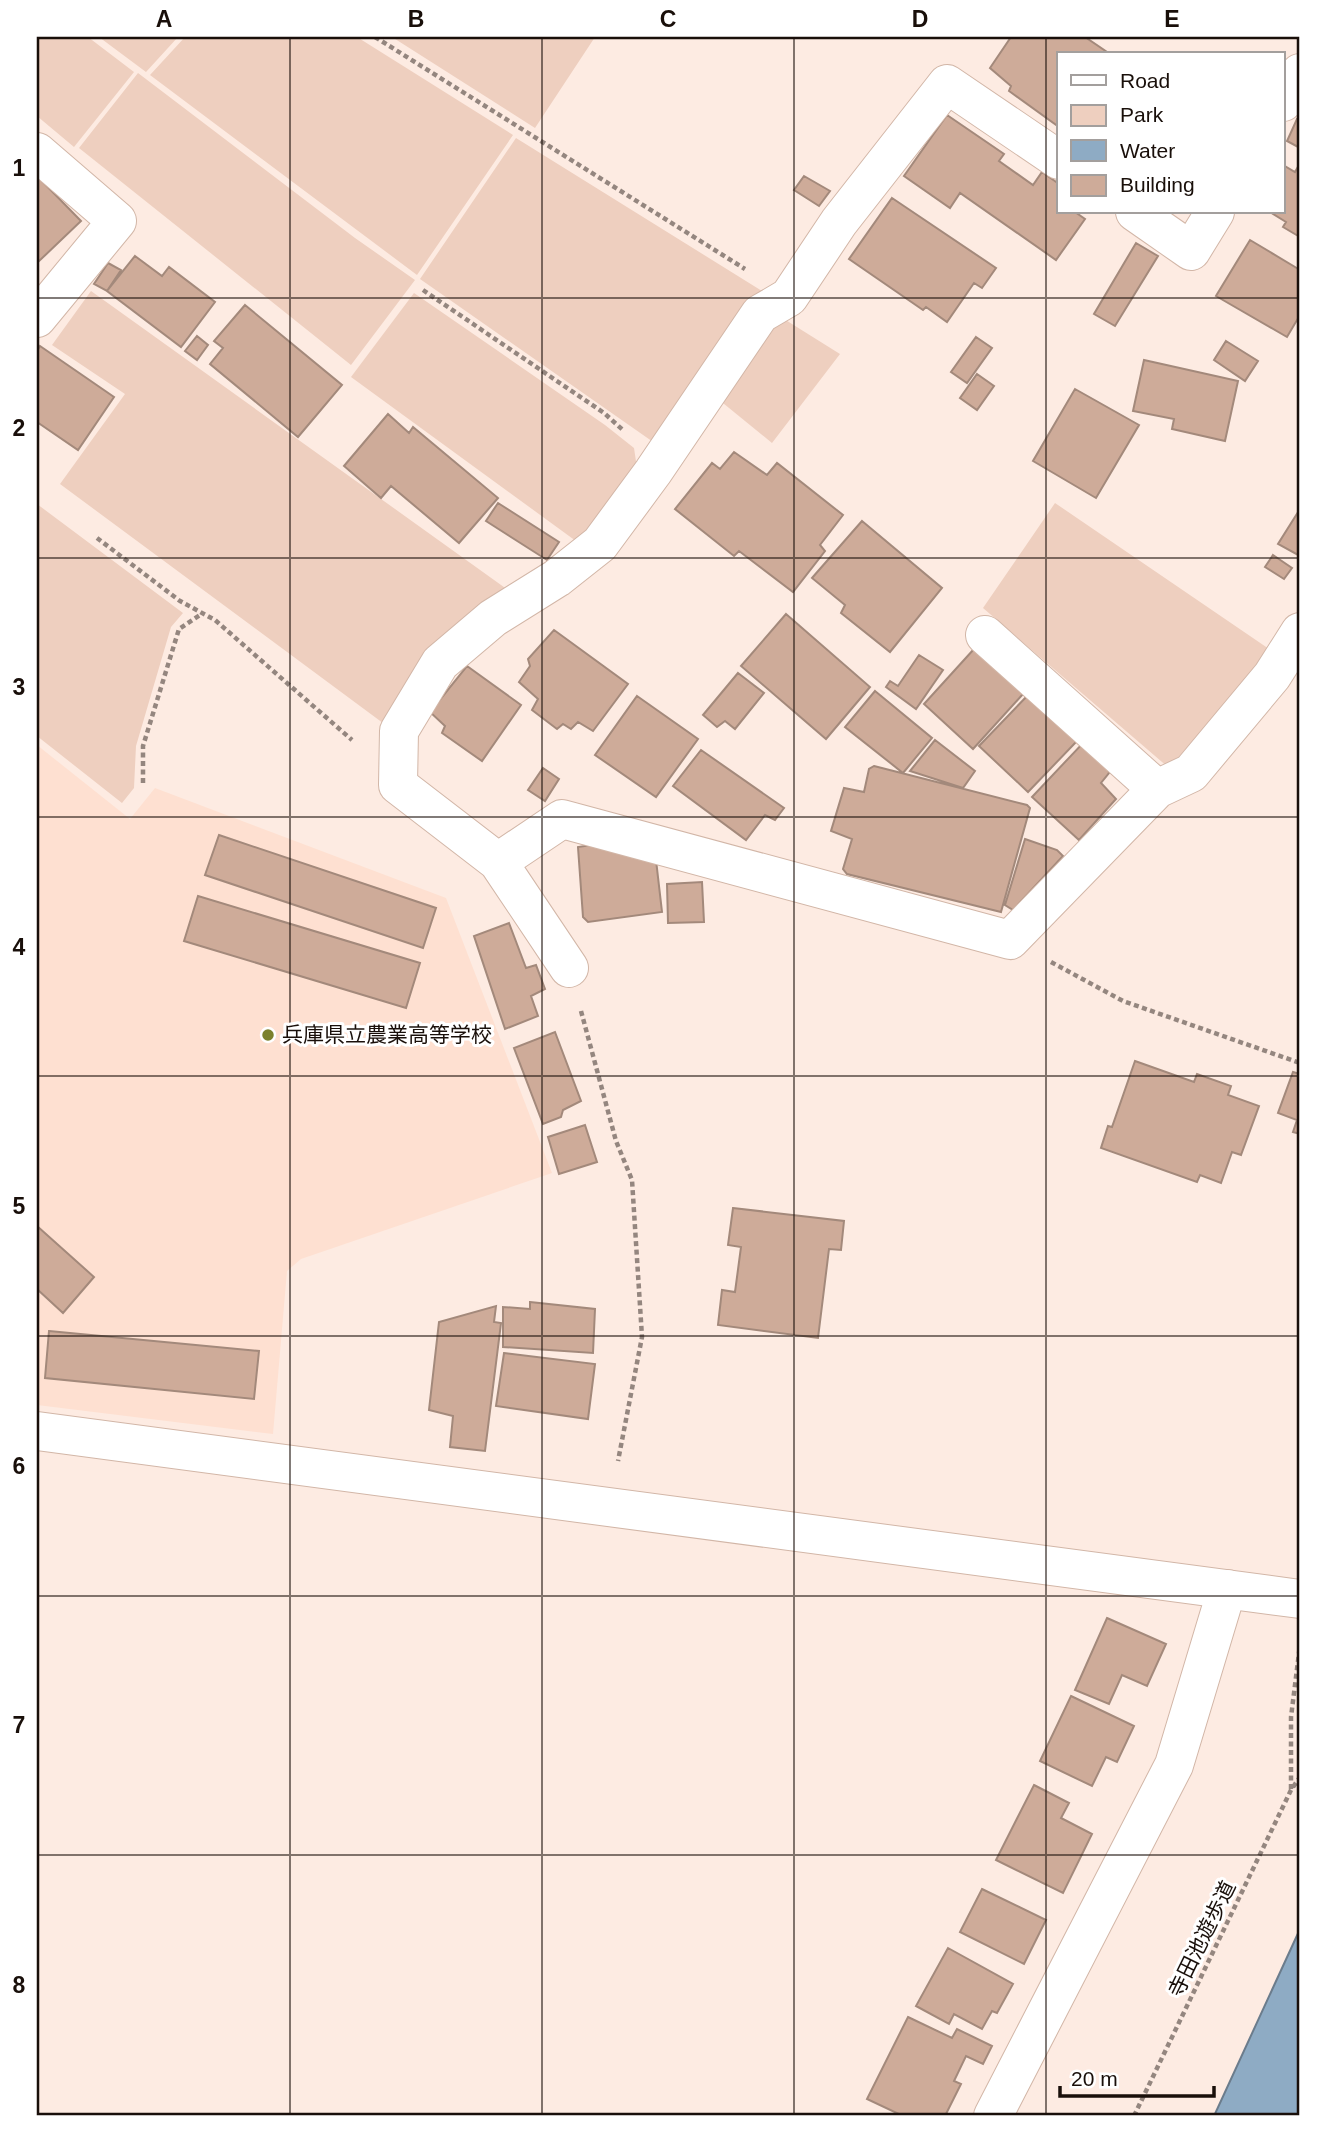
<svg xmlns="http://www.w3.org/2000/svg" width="1337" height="2153" viewBox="0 0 1337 2153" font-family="Helvetica,'Noto Sans JP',sans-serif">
<rect width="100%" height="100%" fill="#fdebe2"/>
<path fill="#fee0d1" d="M 37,745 L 130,819 L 155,788 L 446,898 L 552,1173 L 301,1259 L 287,1271 L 273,1434 L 37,1405 Z"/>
<path fill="#eecfbf" d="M 37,37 L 88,37 L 134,72 L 74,147 L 37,116 Z
M 99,37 L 178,37 L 146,72 Z
M 185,37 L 357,37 L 513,135 L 417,275 L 150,75 Z
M 392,37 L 595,37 L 535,128 Z
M 138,73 L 355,238 L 415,280 L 351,365 L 79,148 Z
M 516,138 L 762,291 L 656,444 L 420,279 Z
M 91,291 L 508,590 L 391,729 L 60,484 L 125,394 L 52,345 Z
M 414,293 L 605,425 L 634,448 L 637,468 L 580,544 L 351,377 Z
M 784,319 L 840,354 L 772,443 L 718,399 L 771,320 Z
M 1055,503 L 1272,651 L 1169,768 L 983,608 Z
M 37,504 L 183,613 L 171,627 L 136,746 L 134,788 L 122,803 L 37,736 Z"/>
<path fill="#8eabc4" stroke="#6b7c8c" stroke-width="2" d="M 1300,1929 L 1300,2116 L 1214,2116 Z"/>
<path fill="#ceab99" stroke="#a3897b" stroke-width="2" d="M 1011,37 L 1085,37 L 1110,54 L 1059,54 L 1059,127 L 1009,91 L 1011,86 L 990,68 Z
M 947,115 L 1004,154 L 999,161 L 1033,185 L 1042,172 L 1059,184 L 1059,212 L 1075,212 L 1085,219 L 1056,260 L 960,193 L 950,208 L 904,176 Z
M 1297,119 L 1300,120 L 1300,148 L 1287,141 Z
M 1300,163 L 1300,237 L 1283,227 L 1286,222 L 1270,212 L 1283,212 L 1283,165 L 1295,172 Z
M 804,176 L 830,191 L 819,206 L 794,190 Z
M 38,177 L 81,221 L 37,263 L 37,178 Z
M 892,198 L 996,268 L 982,288 L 974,283 L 947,322 L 926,307 L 923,310 L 849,259 Z
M 1250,240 L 1300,270 L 1300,315 L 1287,337 L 1216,296 Z
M 1136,243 L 1158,256 L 1115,326 L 1094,314 Z
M 135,256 L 162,276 L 169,267 L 215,302 L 181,347 L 107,291 Z
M 108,263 L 121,270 L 107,291 L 94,284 Z
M 245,305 L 342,385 L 298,437 L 210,364 L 223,348 L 214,341 Z
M 197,336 L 208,345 L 197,360 L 185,351 Z
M 976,337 L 992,348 L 967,383 L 951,372 Z
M 1226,341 L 1258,361 L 1245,381 L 1214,360 Z
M 40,346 L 114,397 L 78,450 L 37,422 L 37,351 Z
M 1144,360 L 1238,381 L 1225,441 L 1172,429 L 1174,419 L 1133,411 Z
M 977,374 L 994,386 L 977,410 L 960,398 Z
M 1075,389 L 1139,425 L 1096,498 L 1033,461 Z
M 388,414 L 409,433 L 413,427 L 498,498 L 459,543 L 391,486 L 381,498 L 344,466 Z
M 734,452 L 767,475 L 777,463 L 843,515 L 820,545 L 825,551 L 793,592 L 739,551 L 734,556 L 675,509 L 712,463 L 720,469 Z
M 498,503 L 559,542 L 547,560 L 486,521 Z
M 1300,509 L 1300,556 L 1278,544 Z
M 862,521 L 942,588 L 890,652 L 841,613 L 845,605 L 812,578 Z
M 1273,555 L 1292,568 L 1284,579 L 1265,567 Z
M 786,614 L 870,687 L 826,739 L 741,666 Z
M 554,630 L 628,684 L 593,731 L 578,722 L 571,729 L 563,724 L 557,729 L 532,710 L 538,699 L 519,682 L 530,666 L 528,659 Z
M 974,649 L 1023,694 L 973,749 L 924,704 Z
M 919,655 L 943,670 L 916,709 L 886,687 L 890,681 L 898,686 Z
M 467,666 L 521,705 L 482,761 L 442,733 L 445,726 L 430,712 Z
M 738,673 L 764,693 L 735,729 L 725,721 L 717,727 L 703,715 Z
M 875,691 L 932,738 L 903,773 L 845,727 Z
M 1029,694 L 1077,741 L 1028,792 L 979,746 Z
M 637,696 L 698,739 L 656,797 L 595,755 Z
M 935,740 L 975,771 L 963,788 L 910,771 Z
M 1083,743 L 1107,763 L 1109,773 L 1101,783 L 1116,799 L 1079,840 L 1032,797 Z
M 701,750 L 784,808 L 775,820 L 765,815 L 746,840 L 673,786 Z
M 874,766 L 1027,805 L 1030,808 L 1001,912 L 847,874 L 843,869 L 852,839 L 831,831 L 844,788 L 864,792 L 869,769 Z
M 543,768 L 559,779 L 545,801 L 528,790 Z
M 219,835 L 436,908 L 423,948 L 205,875 Z
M 1025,839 L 1057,850 L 1063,856 L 1013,910 L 1005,905 Z
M 618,841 L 656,860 L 662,912 L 588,922 L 583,917 L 578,847 Z
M 702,882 L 704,922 L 668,923 L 667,884 Z
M 198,896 L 420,963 L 406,1008 L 184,941 Z
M 509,923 L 526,968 L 536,965 L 545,989 L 531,996 L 538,1016 L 505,1029 L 474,936 Z
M 555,1032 L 581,1101 L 563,1110 L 561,1117 L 543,1124 L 514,1048 Z
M 1135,1061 L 1194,1082 L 1197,1074 L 1231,1086 L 1228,1095 L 1259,1106 L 1241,1155 L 1232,1152 L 1221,1183 L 1200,1175 L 1197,1182 L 1101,1148 L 1108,1126 L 1112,1127 Z
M 1293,1072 L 1300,1074 L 1300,1134 L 1293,1132 L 1297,1120 L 1278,1113 Z
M 585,1125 L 597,1162 L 559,1174 L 548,1137 Z
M 733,1208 L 844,1221 L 841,1250 L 829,1249 L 818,1338 L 718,1325 L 722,1290 L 735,1292 L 741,1247 L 728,1245 Z
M 37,1226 L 94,1277 L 63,1313 L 37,1289 Z
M 530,1302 L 595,1309 L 593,1353 L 503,1347 L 503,1307 L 530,1309 Z
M 496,1306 L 494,1322 L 501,1323 L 485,1451 L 450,1447 L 453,1416 L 429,1410 L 439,1322 Z
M 49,1331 L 259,1351 L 254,1399 L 45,1378 Z
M 504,1353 L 595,1364 L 588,1419 L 496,1406 Z
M 1107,1618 L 1166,1644 L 1147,1686 L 1122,1675 L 1109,1704 L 1075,1690 Z
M 1071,1696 L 1134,1726 L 1117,1762 L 1106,1757 L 1092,1786 L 1040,1761 Z
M 1034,1785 L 1069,1803 L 1061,1818 L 1092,1834 L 1063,1893 L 996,1860 Z
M 982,1889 L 1046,1920 L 1024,1964 L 960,1932 Z
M 948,1948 L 1013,1984 L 997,2013 L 992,2011 L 982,2029 L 954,2014 L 949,2024 L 916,2006 Z
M 908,2017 L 952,2038 L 957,2029 L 992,2046 L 983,2064 L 966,2056 L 954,2081 L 961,2084 L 945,2116 L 903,2116 L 867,2099 Z"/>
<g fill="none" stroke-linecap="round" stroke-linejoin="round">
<g stroke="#d2b6a7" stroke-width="40">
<path id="street" d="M 1283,102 L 1300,73
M 37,152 L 117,221 L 37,318
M 1135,212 L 1191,251 L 1215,212
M 985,635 L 1157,789
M 498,862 L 562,819 L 1010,940 L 1157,789 L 1191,773 L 1272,676 L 1300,632
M 569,968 L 498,862 L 398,785 L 399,731 L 440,663 L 493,618 L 557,578 L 600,544 L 653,472 L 760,314 L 789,297 L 839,222 L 947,84 L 1059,160
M 993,2116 L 1174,1765 L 1227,1589"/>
</g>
<g stroke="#d2b6a7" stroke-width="40">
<path id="secondary" d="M 37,1431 L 1300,1599"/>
</g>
<path stroke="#94867f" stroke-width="4.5" stroke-dasharray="5 3.5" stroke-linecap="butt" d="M 375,37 L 745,269
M 423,290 L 604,413 L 624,431
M 97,538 L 180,601 L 215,620 L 352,740
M 143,783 L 143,746 L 179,629 L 203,613
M 1051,962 L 1123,1001 L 1300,1063
M 581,1011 L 616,1141 L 632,1180 L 642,1337 L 618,1461
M 1291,1789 L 1291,1717 L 1300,1645
M 1134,2116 L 1291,1790 L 1300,1777"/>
<use href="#street" stroke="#fff" stroke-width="38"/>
<use href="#secondary" stroke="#fff" stroke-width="38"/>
</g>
<path fill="none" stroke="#190f0a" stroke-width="2" stroke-opacity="0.55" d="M 290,37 L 290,2116M 542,37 L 542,2116M 794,37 L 794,2116M 1046,37 L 1046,2116M 37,298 L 1300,298M 37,558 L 1300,558M 37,817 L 1300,817M 37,1076 L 1300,1076M 37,1336 L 1300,1336M 37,1596 L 1300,1596M 37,1855 L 1300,1855"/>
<circle fill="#7b812c" stroke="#fff" stroke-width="2.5" cx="268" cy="1035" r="7"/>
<g text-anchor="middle" stroke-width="6" stroke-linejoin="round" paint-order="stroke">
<g font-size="21" fill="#190f0a" stroke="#fff" text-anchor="start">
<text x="282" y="1042">兵庫県立農業高等学校</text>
</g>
<g font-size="21" fill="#190f0a" stroke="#fff">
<text transform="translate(1202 1939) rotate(-64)" y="7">寺田池遊歩道</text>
</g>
</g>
<rect width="1337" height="2153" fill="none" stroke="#ffffff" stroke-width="77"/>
<rect x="1057" y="52" width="228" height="161" fill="#ffffff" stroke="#a39f9d" stroke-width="2"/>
<rect x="1071" y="75" width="35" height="10" fill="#ffffff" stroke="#a39f9d" stroke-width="2"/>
<text x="1120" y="88" font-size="21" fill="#190f0a">Road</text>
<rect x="1071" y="105" width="35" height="21" fill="#eecfbf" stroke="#a39f9d" stroke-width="2"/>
<text x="1120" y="122" font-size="21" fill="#190f0a">Park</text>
<rect x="1071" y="140" width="35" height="21" fill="#8eabc4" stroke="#a39f9d" stroke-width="2"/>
<text x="1120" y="158" font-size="21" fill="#190f0a">Water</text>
<rect x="1071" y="175" width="35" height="21" fill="#ceab99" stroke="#a39f9d" stroke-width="2"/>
<text x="1120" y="192" font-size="21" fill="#190f0a">Building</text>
<path d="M1060 2086v10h154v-10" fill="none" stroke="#190f0a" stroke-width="3.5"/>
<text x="1071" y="2086" font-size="21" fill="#190f0a" stroke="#ffffff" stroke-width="5" paint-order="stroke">20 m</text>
<rect x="38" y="38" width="1260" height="2076" fill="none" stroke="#190f0a" stroke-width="2.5"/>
<g font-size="23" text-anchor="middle" font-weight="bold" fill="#190f0a">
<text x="164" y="27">A</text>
<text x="416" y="27">B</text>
<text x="668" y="27">C</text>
<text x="920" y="27">D</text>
<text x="1172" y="27">E</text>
<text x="19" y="176">1</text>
<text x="19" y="436">2</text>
<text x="19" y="695">3</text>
<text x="19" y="955">4</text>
<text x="19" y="1214">5</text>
<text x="19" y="1474">6</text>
<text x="19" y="1733">7</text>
<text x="19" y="1993">8</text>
</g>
</svg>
